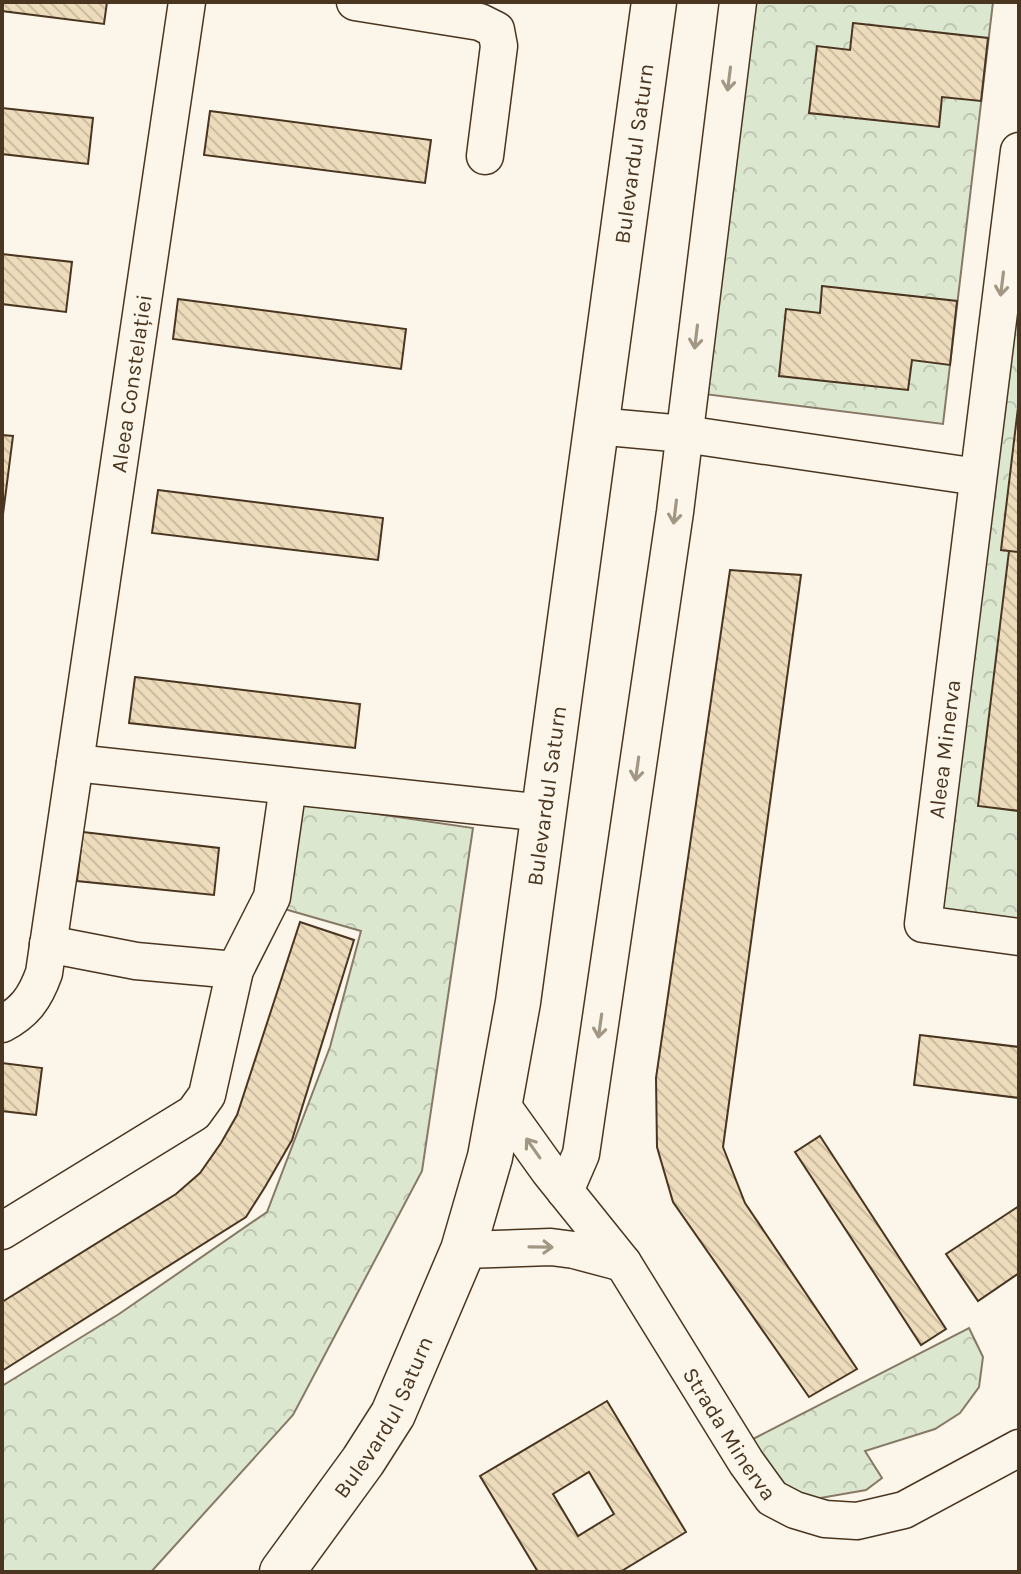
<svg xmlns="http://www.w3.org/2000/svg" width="1021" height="1574" viewBox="0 0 1021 1574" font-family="Karla,sans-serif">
<defs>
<pattern id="forest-crowns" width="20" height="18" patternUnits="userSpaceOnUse" patternTransform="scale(2)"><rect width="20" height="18" fill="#dce7d0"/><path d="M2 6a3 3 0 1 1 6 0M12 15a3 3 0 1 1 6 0" fill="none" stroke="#bec7b2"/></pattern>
<pattern id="building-back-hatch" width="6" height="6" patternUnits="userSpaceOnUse" patternTransform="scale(2)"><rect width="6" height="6" fill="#ecdcbc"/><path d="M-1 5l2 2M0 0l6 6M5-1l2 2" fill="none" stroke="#ccbda1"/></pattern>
</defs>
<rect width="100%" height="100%" fill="#fbf6e9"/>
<path fill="url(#forest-crowns)" stroke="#887966" stroke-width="2" d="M 755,2 L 993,2 L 943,424 L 704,394 Z
M 1019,255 L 1019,920 L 935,909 Z
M 302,803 L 473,828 L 422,1171 L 293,1415 L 151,1572 L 2,1572 L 2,1386 L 119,1314 L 267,1212 L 330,1047 L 361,931 L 281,908 Z
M 969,1328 L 983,1357 L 979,1387 L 960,1413 L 935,1429 L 865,1451 L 882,1478 L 866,1490 L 809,1500 L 782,1487 L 753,1439 Z"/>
<path fill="url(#building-back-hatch)" stroke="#4a3520" stroke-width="2" fill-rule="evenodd" d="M 2,2 L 107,2 L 104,24 L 2,11 Z
M 853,23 L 988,38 L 981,101 L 942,97 L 939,127 L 809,113 L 817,46 L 850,50 Z
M 2,108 L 93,118 L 88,164 L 2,154 Z
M 210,111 L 431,140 L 425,183 L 204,155 Z
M 2,254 L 72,262 L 66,312 L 2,304 Z
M 822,286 L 957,301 L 950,365 L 912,360 L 908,390 L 779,376 L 786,309 L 820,313 Z
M 178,299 L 406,329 L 401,369 L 173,339 Z
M 1019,399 L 1019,552 L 1001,550 Z
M 2,435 L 13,436 L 2,522 Z
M 158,490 L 383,518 L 378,560 L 152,533 Z
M 1009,551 L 1019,552 L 1019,811 L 978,806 Z
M 730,570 L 801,575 L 723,1147 L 745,1203 L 857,1369 L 809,1397 L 673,1202 L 657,1147 L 656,1078 Z
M 135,677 L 360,704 L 355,748 L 129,723 Z
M 83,832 L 219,848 L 214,895 L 77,881 Z
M 300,922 L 354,940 L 292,1140 L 265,1187 L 246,1217 L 2,1371 L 2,1302 L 176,1194 L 200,1173 L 221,1143 L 237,1115 Z
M 920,1035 L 1019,1047 L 1019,1098 L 914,1085 Z
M 2,1063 L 42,1068 L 36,1115 L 2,1111 Z
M 820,1136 L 946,1329 L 921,1345 L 795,1152 Z
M 1019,1206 L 1019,1273 L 978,1301 L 946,1254 Z
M 607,1401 L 686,1532 L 620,1572 L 538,1572 L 480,1476 ZM 589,1472 L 614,1514 L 578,1536 L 553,1494 Z"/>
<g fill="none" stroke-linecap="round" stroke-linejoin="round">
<g stroke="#4a3520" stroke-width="39">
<g id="minor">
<path d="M 355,2 L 480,22 L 496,30 L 499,46 L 485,156"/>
<path d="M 1019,151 L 923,924 L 1019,937"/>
<path d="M 596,426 L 684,434 L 978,477"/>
<path d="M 75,763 L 544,813"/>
<path d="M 48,944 L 136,961 L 235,970"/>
<path id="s1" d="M 2,1024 C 25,1012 35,998 44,973 L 187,2"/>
<path id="s2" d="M 501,1104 L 549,1171 L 623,1263 L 746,1462 L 772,1498 L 795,1510 L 825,1519 L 857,1521 L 904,1510 L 1019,1448"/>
<path d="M 565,1191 L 581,1154 L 675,512 L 738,2"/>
<path d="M 2,1231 L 194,1113 L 207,1095 L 235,970 L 272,897 L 288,786"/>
<path d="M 463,1250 L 551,1247 L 574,1250 L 623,1263"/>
</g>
</g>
<g stroke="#4a3520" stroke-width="47">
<g id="major">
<path id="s3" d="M 282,1572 L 363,1461 L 393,1414 L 463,1250 L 490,1157 L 518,1002 L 654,2"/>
</g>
</g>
<use href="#minor" stroke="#fbf6e9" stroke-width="36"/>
<use href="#major" stroke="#fbf6e9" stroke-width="44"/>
</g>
<defs><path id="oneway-shaft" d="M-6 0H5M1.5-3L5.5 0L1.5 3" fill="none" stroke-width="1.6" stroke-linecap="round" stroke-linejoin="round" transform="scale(2)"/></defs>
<g stroke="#a29684">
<use href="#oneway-shaft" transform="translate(729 79) rotate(97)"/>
<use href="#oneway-shaft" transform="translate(1002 284) rotate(97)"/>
<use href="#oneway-shaft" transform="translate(696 337) rotate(97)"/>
<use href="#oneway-shaft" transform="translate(675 512) rotate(97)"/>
<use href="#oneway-shaft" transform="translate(637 769) rotate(98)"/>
<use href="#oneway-shaft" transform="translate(600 1026) rotate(98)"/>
<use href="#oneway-shaft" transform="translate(533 1148) rotate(-125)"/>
<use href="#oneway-shaft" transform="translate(541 1247) rotate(1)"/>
</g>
<g text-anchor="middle" stroke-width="6" stroke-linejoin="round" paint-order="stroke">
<g font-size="22" fill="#4a3520" stroke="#fbf6e9">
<text dy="8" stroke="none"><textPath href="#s3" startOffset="1482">Bulevardul Saturn</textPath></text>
<text dy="8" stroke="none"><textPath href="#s1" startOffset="664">Aleea Constelației</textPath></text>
<text transform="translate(944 749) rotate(-83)" y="8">Aleea Minerva</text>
<text dy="8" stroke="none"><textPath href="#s3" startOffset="834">Bulevardul Saturn</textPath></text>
<text dy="8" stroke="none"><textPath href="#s3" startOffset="186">Bulevardul Saturn</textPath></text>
<text dy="8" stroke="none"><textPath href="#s2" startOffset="402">Strada Minerva</textPath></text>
</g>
</g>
<rect width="1021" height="1574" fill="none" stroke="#4a3520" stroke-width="8"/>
</svg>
